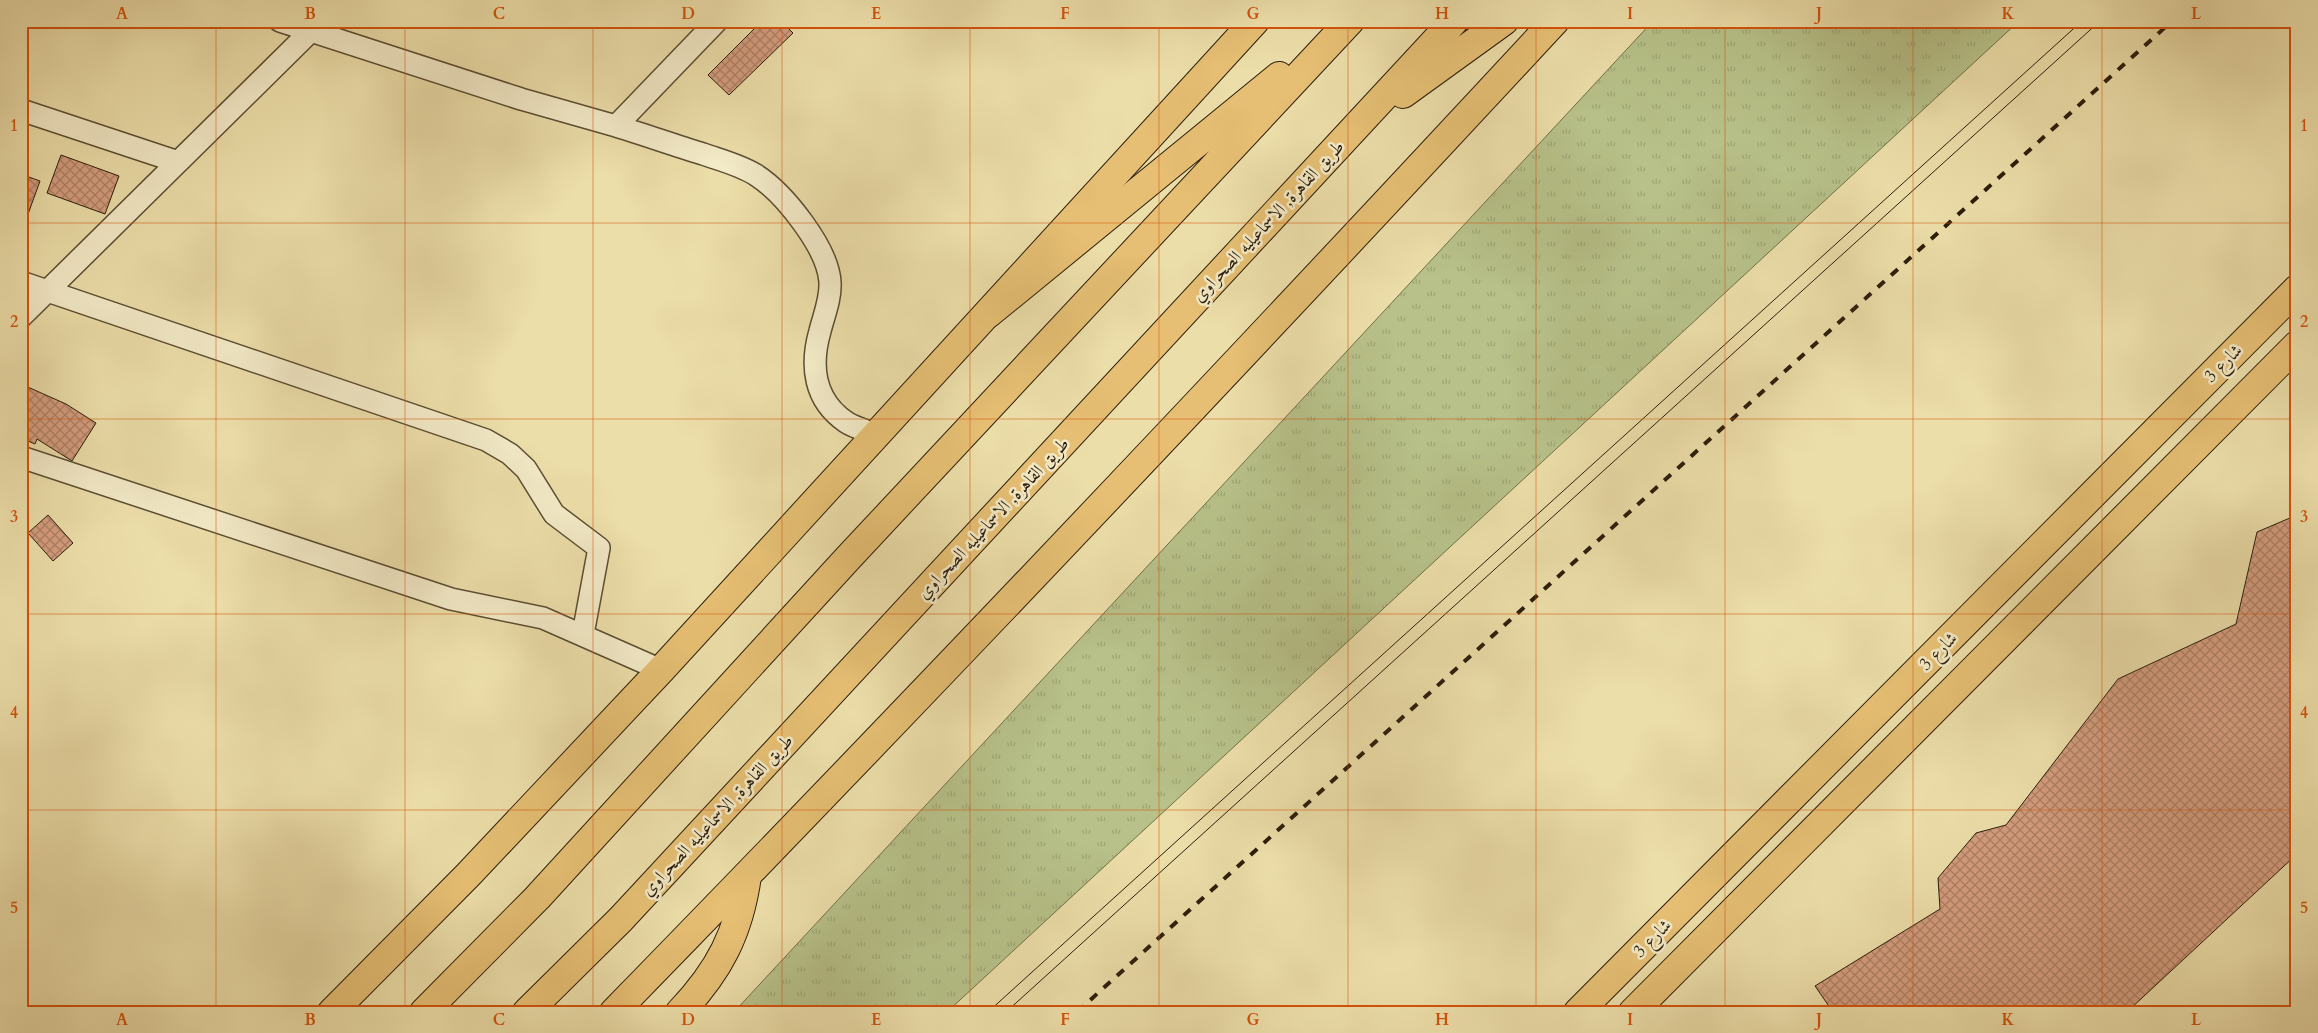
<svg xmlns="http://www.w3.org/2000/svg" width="2318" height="1033" viewBox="0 0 2318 1033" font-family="Cardo,Amiri,serif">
<defs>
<pattern id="grass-tufts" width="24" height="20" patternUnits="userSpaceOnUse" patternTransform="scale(1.25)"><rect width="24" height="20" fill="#b7c189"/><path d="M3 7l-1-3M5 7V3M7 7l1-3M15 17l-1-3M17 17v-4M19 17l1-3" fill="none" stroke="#9ea575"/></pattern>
<pattern id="building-cross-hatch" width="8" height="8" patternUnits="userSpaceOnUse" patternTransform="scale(1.25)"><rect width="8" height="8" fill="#d49d7e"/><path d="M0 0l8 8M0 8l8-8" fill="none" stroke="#ac7f65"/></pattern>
</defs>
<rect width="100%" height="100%" fill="#ecdea9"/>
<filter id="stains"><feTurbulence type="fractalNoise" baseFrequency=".004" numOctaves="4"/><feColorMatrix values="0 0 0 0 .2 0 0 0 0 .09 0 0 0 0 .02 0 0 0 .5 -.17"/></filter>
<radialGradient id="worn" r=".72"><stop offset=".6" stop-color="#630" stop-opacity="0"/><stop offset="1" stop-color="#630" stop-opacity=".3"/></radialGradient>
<path fill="url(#grass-tufts)" stroke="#716f4a" d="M 1653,21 L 2019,21 L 947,1012 L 734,1012 Z"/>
<path fill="url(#building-cross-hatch)" stroke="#2b1d0b" d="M 762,21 L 781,21 L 793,33 L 729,95 L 708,75 Z
M 61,155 L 119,176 L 105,214 L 47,193 Z
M 26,176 L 40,181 L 23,228 L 21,189 Z
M 21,384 L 66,404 L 96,423 L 72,461 L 37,439 L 35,444 L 21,438 Z
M 48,515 L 73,543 L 53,561 L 28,533 Z
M 2297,515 L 2297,854 L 2129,1010 L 1833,1012 L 1815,986 L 1940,909 L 1938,878 L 1976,833 L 2006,825 L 2118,679 L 2236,624 L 2257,532 Z"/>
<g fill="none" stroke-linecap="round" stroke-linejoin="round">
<g stroke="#5b4d32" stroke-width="24">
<path id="minor" d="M 280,21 L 521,99 L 616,126 L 717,21
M 21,110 L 178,162
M 616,126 C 645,135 674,145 703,154 C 720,160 740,165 756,175 C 784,193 828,248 830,282 C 831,299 824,315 820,331 C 810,366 814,400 846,422 C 855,428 868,431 878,435
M 21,282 L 486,440 L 510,454 L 526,469 L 554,514 L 599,548 L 583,634
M 21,317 L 319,23
M 21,457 L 451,599 L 543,618 L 661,670"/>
</g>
<g stroke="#2b1d0b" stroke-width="30">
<path id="major" d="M 332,1012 L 468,875 L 661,670 L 1255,21
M 614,1012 C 932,686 1245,355 1555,21
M 1578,1012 L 2297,289
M 1633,1012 L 2297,345"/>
</g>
<g stroke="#2b1d0b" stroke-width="30">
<path id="highway" d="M 1403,94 L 1504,21
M 988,314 L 1279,76
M 424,1012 L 537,898 L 849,557 L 1350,21
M 527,1012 L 621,919 L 1454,21
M 680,1012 C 719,971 739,933 747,876"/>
</g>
<use href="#minor" stroke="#f3eac7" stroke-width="21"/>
<use href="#major" stroke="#e6bf74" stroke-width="28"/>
<use href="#highway" stroke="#e6bf74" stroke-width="28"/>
<path stroke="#2b1d0b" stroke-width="1" d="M 988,1012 L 2082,21
M 1006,1012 L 2100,21"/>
<path stroke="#2b1d0b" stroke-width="4" stroke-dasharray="9 9" stroke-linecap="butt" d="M 1077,1012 L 2172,21"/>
</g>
<path fill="none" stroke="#d5530c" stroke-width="1" stroke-opacity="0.55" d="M 216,21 L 216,1012M 405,21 L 405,1012M 593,21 L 593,1012M 782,21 L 782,1012M 970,21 L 970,1012M 1159,21 L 1159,1012M 1348,21 L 1348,1012M 1536,21 L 1536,1012M 1725,21 L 1725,1012M 1913,21 L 1913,1012M 2102,21 L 2102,1012M 21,223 L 2297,223M 21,419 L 2297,419M 21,614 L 2297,614M 21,810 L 2297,810"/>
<g text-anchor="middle" stroke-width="5" stroke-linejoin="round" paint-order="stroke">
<g font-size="18" fill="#2b1d0b" stroke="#f3eac7">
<text transform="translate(1268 221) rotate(-47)" y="6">طريق القاهرة, الاسماعيليه الصحراوي</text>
<text transform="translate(2223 363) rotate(-45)" y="6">شارع 3</text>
<text transform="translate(993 518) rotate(-47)" y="6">طريق القاهرة, الاسماعيليه الصحراوي</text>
<text transform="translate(1938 651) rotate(-45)" y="6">شارع 3</text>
<text transform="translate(717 815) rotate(-47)" y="6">طريق القاهرة, الاسماعيليه الصحراوي</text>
<text transform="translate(1652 938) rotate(-45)" y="6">شارع 3</text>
</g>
</g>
<rect width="2318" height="1033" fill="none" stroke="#ecdea9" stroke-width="55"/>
<rect x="28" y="28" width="2262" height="978" fill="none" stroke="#d5530c" stroke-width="2"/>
<g font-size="16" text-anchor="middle" font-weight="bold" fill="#d5530c">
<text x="122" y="19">A</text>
<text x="310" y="19">B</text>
<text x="499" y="19">C</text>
<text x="688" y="19">D</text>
<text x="876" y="19">E</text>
<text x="1065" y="19">F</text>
<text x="1253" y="19">G</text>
<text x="1442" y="19">H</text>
<text x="1630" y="19">I</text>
<text x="1819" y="19">J</text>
<text x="2008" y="19">K</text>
<text x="2196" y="19">L</text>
<text x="14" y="131">1</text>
<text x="2304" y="131">1</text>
<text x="14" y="327">2</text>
<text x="2304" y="327">2</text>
<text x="14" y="522">3</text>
<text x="2304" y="522">3</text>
<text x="14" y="718">4</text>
<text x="2304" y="718">4</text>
<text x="14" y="913">5</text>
<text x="2304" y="913">5</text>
<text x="122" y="1025">A</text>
<text x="310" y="1025">B</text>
<text x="499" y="1025">C</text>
<text x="688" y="1025">D</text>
<text x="876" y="1025">E</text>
<text x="1065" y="1025">F</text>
<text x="1253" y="1025">G</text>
<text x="1442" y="1025">H</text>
<text x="1630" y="1025">I</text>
<text x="1819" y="1025">J</text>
<text x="2008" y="1025">K</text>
<text x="2196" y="1025">L</text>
</g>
<rect width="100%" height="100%" filter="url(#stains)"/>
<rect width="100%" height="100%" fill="url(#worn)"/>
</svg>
